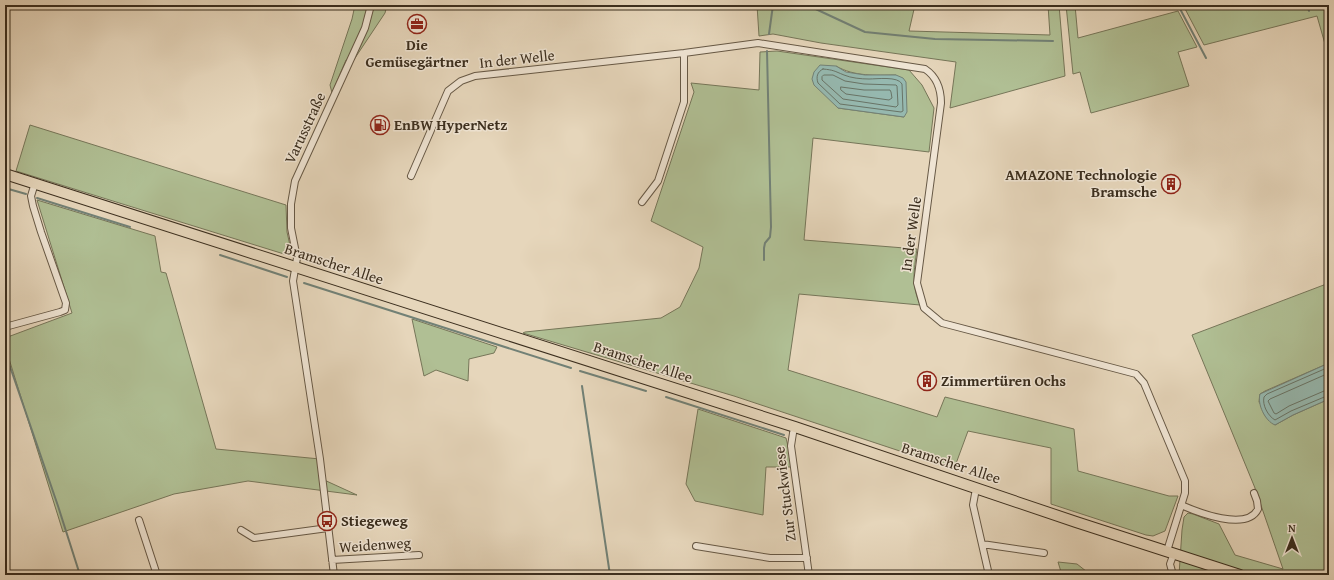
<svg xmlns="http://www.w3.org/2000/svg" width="1334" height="580" viewBox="0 0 1334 580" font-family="'Gentium Book Plus',serif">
<rect width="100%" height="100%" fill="#e6d6bb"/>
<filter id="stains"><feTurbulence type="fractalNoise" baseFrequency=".005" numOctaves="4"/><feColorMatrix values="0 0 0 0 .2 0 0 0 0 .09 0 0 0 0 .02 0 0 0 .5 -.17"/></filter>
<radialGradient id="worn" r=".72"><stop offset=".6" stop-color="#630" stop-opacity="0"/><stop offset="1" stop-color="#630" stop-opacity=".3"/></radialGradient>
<path fill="#b0bf94" stroke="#767659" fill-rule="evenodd" d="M 355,5 L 387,5 L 385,13 L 353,61 L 346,60 L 332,93 L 330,85 L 352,19 Z
M 757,5 L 915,5 L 909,31 L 1050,35 L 1048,5 L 1059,5 L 1065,76 L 950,108 L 956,62 L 821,43 L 773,34 L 759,36 Z
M 1066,5 L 1075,5 L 1078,38 L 1178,11 L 1197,47 L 1178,52 L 1189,86 L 1091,113 L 1080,72 L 1073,74 Z
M 1183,5 L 1329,5 L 1329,58 L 1317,16 L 1204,45 Z
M 777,51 L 909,70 L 922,85 L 934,108 L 929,152 L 813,138 L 804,240 L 917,249 C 914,272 911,283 920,305 L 799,294 L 788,370 L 937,417 L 945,397 L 1074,429 L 1078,471 L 1169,496 L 1178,496 L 1165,531 L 1153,536 L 1146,535 L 1051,504 L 1051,448 L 968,431 L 954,469 L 734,396 L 523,333 L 525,332 L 661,318 L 680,307 L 699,268 L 703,247 L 651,221 L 694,92 L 691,83 L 759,90 L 760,52 ZM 836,66 C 855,77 875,75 896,75 L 904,117 L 838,108 Z
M 30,125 L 286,205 L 287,232 L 291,250 L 284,254 L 16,171 Z
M 37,200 L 155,236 L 161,272 L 166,273 L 216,449 L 320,459 L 322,479 L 357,495 L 248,481 L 174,494 L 63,532 L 5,346 L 5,338 L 72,313 Z
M 1329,283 L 1329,363 L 1265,391 L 1260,394 L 1259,402 L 1275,425 L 1293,415 L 1329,399 L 1329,575 L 1179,575 L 1182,530 L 1184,517 L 1188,513 L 1193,514 L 1219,524 L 1235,555 L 1283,569 L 1255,488 L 1192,335 Z
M 412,319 L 497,347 L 494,353 L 469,359 L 468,381 L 436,370 L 424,376 Z
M 698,409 L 786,438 L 793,467 L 766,467 L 763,515 L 695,501 L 686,484 Z
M 1058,562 L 1077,564 L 1091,575 L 1062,575 Z"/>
<path fill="#96b9b0" stroke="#728176" d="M 820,65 L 836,66 L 846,72 L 865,75 L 896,75 L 903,78 L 906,82 L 907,112 L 904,117 L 838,108 L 814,85 L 812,79 L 814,72 Z
M 1329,363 L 1329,399 L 1293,415 L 1275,425 C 1265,421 1257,404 1260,394 Z"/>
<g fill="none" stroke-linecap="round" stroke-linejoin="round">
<path stroke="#687467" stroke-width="1" d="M 823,69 C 834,70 834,71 844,75 C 851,78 861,79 869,79 C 877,79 898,76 902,84 L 903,111 L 901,112 L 840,104 L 818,83 C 816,77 817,72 823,69 Z
M 824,75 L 833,75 L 845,81 L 864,84 L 896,85 L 897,86 L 898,105 L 896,107 L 843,99 L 822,80 L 822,77 Z
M 841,87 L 864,90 L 890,90 L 891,92 L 892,98 L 889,100 L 846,94 L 841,90 Z
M 1329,367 L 1267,394 L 1264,397 C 1262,405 1268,416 1275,420 L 1291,411 L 1329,395
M 1329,373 L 1270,399 L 1268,401 L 1274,413 L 1276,414 L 1289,406 L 1324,391 L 1329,390"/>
<path stroke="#728176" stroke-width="2" d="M 807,5 L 865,32 L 935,39 L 1053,41
M 1178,5 L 1206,58
M 1307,5 L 1309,11
M 1326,5 L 1329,20
M 769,34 L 773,5
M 5,188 L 26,194
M 37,198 L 130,227
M 220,255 L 287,277
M 764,260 L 764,248 L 765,243 L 770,237 L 771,227 L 767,51
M 304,283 L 571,368
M 5,352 L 58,506 L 80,575
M 580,371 L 646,391
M 582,386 L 610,575
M 666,397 L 784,435"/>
<g stroke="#665845" stroke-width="8">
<path id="minor" d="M 411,176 L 448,91 L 461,81 L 475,76 L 684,53 L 758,43 L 925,69 C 937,77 941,89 941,103 L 917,283 L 924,308 L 942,323 L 1136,374 L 1144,383 L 1185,481 L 1185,493 L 1167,551
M 642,202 L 658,181 L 684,102 L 684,53
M 5,327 L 60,312 L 65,310 L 66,303 L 41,232 L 33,206 L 31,196 L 35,183
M 795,427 L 793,433 L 791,446 L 809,575
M 977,487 L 975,494 L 973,505 L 989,575
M 1181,505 C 1197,512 1247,532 1258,509 L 1257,501 L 1254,493
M 139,520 L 157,575
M 241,530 L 254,538 L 328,528
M 982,544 L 1044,553
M 696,546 L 770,558 L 807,558
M 332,560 L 419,555
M 334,575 L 320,459 L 293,281 L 297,258 L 291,228 L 291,204 L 295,181 L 365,28 L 371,5
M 1173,575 L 1170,564 L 1174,553"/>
</g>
<g stroke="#3b2e1e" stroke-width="12">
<path id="primary" d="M 5,174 L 795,427 L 1076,522 L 1240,575"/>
</g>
<use href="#minor" stroke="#efe4d3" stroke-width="6"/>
<use href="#primary" stroke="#e6d6bb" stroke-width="10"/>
</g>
<defs>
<g id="office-ring" transform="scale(1)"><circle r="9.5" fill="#efe4d3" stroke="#8f2418" stroke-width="1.5"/><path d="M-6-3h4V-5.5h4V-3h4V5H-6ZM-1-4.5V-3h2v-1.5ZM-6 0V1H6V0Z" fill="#8f2418"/></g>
<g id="fuel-ring" transform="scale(1)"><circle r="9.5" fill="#efe4d3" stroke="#8f2418" stroke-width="1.5"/><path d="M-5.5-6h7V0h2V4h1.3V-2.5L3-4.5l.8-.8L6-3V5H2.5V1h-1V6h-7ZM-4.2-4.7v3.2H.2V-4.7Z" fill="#8f2418"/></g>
<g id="building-ring" transform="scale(1)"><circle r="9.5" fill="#efe4d3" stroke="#8f2418" stroke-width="1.5"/><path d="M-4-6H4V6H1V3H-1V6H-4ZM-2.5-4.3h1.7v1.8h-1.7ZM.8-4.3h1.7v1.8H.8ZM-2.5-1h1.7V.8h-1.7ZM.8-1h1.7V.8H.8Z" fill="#8f2418"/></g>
<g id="bus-ring" transform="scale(1)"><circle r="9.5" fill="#efe4d3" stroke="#8f2418" stroke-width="1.5"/><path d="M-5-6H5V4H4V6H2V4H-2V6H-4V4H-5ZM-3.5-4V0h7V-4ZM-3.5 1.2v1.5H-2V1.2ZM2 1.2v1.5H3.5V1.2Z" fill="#8f2418"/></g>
</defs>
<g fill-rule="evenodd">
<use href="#office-ring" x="417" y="24"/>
<use href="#fuel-ring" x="380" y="125"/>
<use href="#building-ring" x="1171" y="184"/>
<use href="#building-ring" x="927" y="381"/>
<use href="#bus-ring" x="327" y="521"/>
</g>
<g text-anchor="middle" stroke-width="3" stroke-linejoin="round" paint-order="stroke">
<g font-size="15" font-weight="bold" fill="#3b2e1e" stroke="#efe4d3" text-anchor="start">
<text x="417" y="50" text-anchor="middle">Die<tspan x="417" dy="17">Gemüsegärtner</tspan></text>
<text x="394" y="130">EnBW HyperNetz</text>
<text x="1157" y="180" text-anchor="end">AMAZONE Technologie<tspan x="1157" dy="17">Bramsche</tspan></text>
<text x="941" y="386">Zimmertüren Ochs</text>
<text x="341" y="526">Stiegeweg</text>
</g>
<g font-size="15" fill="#3b2e1e" stroke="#efe4d3">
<text transform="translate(517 59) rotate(-6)" y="5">In der Welle</text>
<text transform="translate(305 128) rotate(-65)" y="5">Varusstraße</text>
<text transform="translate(911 234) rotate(-82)" y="5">In der Welle</text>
<text transform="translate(334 264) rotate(18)" y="5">Bramscher Allee</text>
<text transform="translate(643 362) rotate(18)" y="5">Bramscher Allee</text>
<text transform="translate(951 463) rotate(18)" y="5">Bramscher Allee</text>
<text transform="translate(785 494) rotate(-97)" y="5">Zur Stuckwiese</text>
<text transform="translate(375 545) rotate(-4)" y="5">Weidenweg</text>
</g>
</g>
<rect width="1334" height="580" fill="none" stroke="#e6d6bb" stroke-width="20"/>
<rect x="6" y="6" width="1322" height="568" fill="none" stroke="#3b2e1e" stroke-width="2"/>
<rect x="10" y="10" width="1314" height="560" fill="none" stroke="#3b2e1e"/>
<g transform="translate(1292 538)" stroke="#efe4d3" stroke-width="3" paint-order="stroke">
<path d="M0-3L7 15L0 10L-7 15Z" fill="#3b2e1e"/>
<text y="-6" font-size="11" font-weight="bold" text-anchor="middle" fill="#3b2e1e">N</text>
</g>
<rect width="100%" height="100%" filter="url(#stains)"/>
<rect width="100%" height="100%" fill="url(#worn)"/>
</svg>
